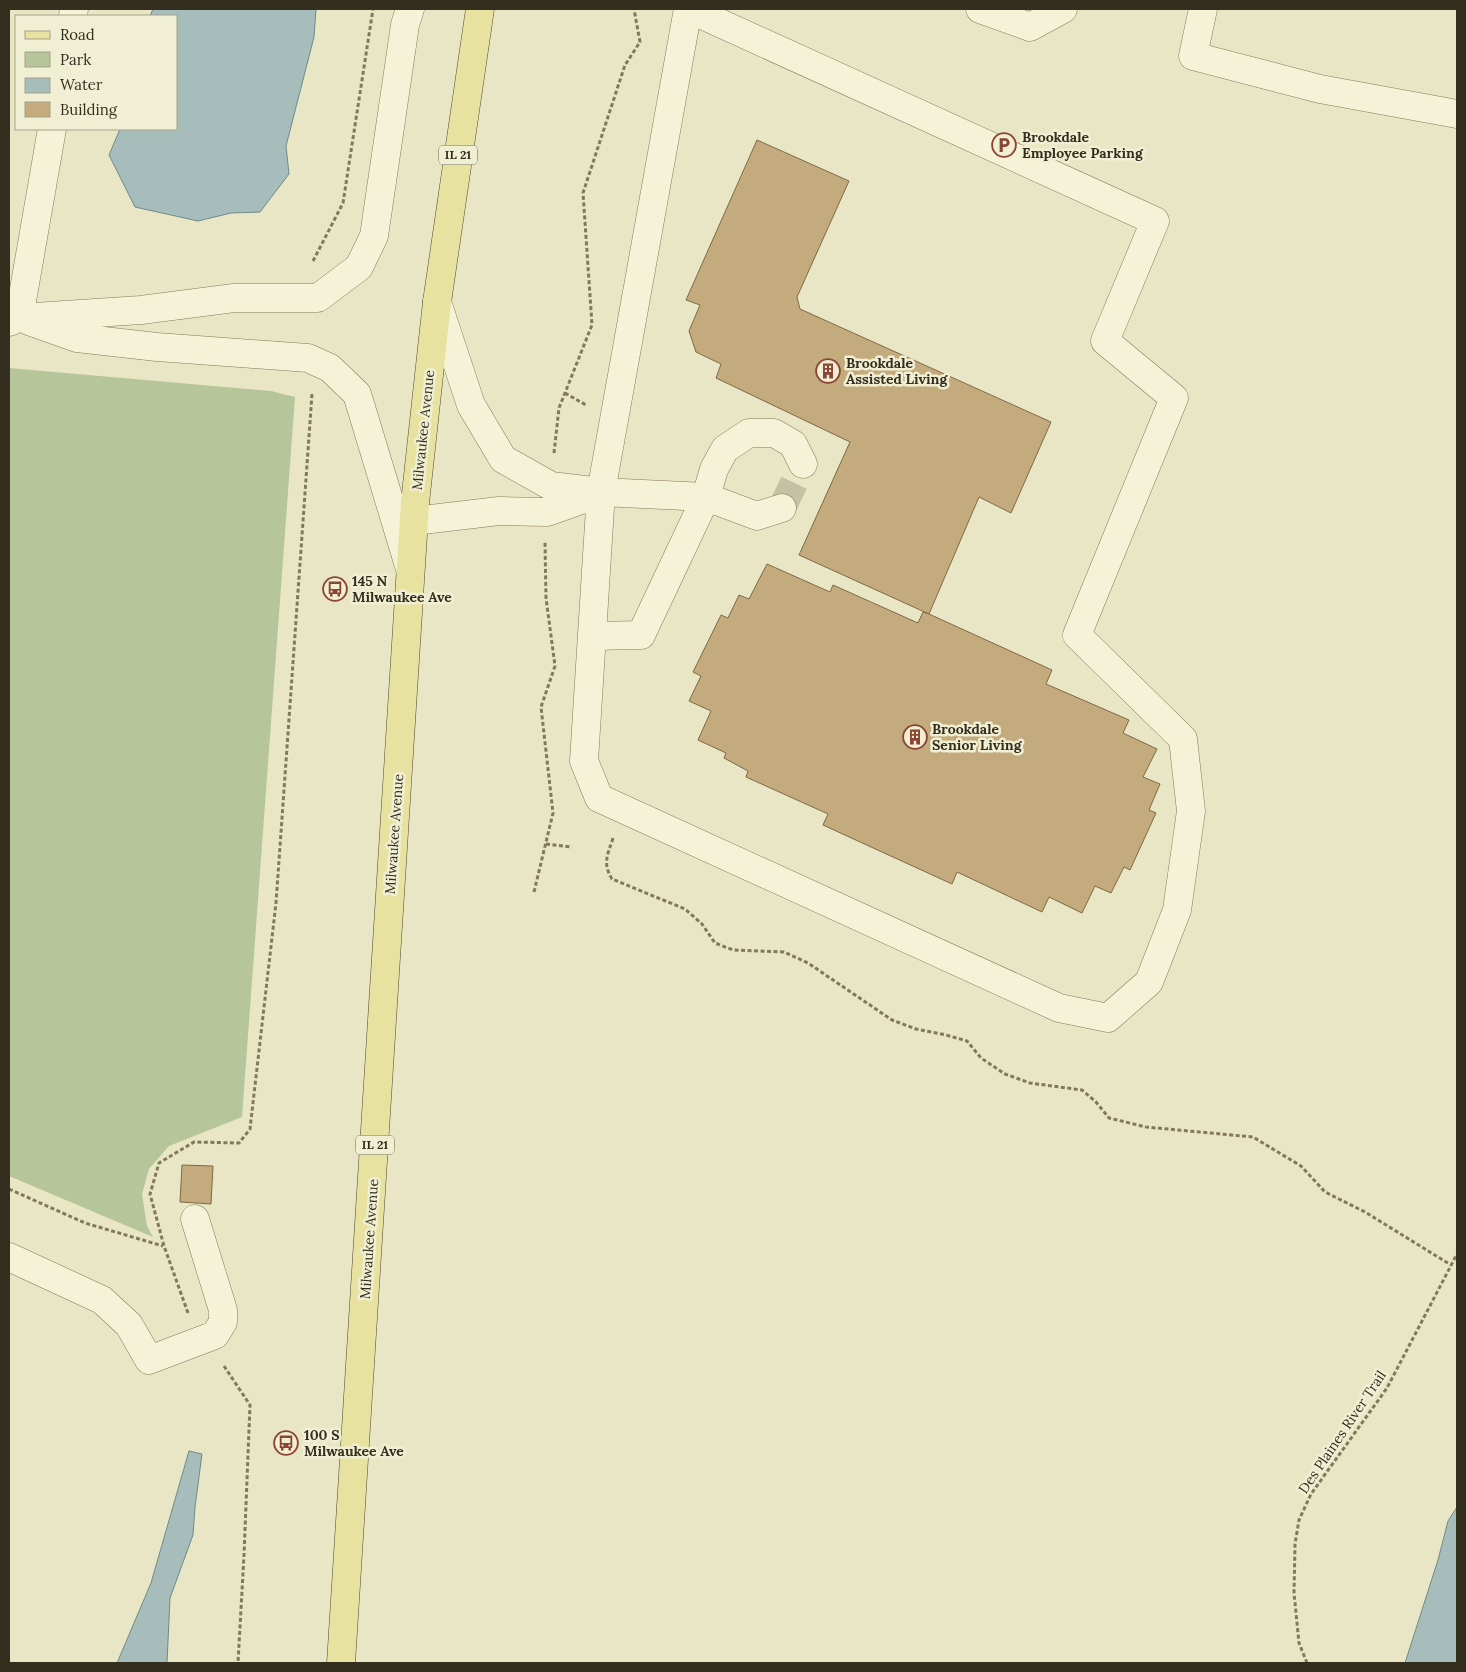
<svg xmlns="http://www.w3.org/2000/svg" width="1466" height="1672" viewBox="0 0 1466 1672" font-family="Lora,serif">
<rect width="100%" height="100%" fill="#e9e6c5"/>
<path fill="#b7c69a" d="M 9,368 L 271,391 L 295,397 L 242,1117 L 169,1146 L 149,1169 L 142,1194 L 147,1226 L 153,1237 L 9,1176 Z"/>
<path fill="#a6bdbb" stroke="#6e8a89" d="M 153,9 L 316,9 L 314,37 L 286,146 L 289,174 L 260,212 L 231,213 L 198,221 L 135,207 L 109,155 L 120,129 L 176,129 L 176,16 L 150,16 Z
M 189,1451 L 202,1454 L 195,1507 L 193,1535 L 170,1598 L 167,1663 L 117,1663 L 151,1583 Z
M 1457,1507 L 1457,1663 L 1405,1663 L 1438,1560 L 1448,1521 Z"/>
<path fill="#c3ab7e" stroke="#7f6945" d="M 757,140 L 849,181 L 797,297 L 800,309 L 1051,422 L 1011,513 L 979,497 L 929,614 L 799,555 L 850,442 L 716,378 L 721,364 L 696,352 L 689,331 L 700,305 L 686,300 Z
M 767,564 L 830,592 L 833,585 L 918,623 L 923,612 L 929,614 L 1052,670 L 1046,684 L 1129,720 L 1123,733 L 1157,749 L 1143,777 L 1160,784 L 1149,810 L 1156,813 L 1130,870 L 1124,867 L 1111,893 L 1095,886 L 1082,913 L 1049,897 L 1042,912 L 957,872 L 952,884 L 823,825 L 828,814 L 746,777 L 748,771 L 724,758 L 726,753 L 698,740 L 711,711 L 689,701 L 701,676 L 693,672 L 721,615 L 728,618 L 739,595 L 749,599 Z
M 182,1165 L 213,1166 L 211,1204 L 180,1202 Z"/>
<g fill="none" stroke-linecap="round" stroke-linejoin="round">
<path stroke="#c5c1a4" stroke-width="28" stroke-dasharray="28 14" stroke-linecap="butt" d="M 782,508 L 803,464"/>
<g stroke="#82795d" stroke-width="29">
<path id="minor" d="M 688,9 L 601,492 L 584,761 L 599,798 L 1059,1008 L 1108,1018 L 1149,982 L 1177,910 L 1191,811 L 1183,739 L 1077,635 L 1174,398 L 1105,341 L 1155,221 L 689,9
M 980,9 L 1030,27 L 1063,9
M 1203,9 L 1193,56 L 1320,89 L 1457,114
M 73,16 L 74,9
M 437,302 L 471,405 L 503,459 L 551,486 L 601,492 L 706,497 L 714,469 L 725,449 L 749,433 L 774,433 L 793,444 L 803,464
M 19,318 L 52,129
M 29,321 L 77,338 L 157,347 L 308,358 L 330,368 L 357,394 L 410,569
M 9,322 L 19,318 L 141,310 L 234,298 L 318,298 L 359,267 L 374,236 L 405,25 L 410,9
M 414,521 L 499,511 L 547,512 L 598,494
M 592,636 L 641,635 L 706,497 L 757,516 L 782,508
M 9,1257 L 102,1300 L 129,1325 L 149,1360 L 215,1335 L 223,1322 L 223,1310 L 195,1219"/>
</g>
<g stroke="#504631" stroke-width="29">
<path id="major" d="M 341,1663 L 415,503 L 437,302 L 480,9"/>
</g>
<path stroke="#82795d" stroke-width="3" stroke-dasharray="4 2.5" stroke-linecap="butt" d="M 313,261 L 343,203 L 373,9
M 565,393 L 586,405
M 554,453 L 559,408 L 592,325 L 583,193 L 625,65 L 640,42 L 634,9
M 613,838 C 608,854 602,863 612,879 L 685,909 L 702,924 L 715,943 L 733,950 L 784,952 L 808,963 L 892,1020 L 916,1029 L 946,1035 L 967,1041 L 981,1058 L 1005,1074 L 1030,1083 L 1082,1090 L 1096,1102 L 1109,1118 L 1146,1127 L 1253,1137 L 1301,1166 L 1325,1192 L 1365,1212 L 1451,1265
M 546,844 L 572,847
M 534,892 L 553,813 L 541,707 L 555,666 L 546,598 L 545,542
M 9,1189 L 85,1223 L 163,1246
M 188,1313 L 164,1246 L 150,1194 L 159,1163 L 194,1142 L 239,1143 L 250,1129 L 276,903 L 312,394
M 224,1366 L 250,1405 L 244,1555 L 238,1663
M 1307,1663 L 1299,1643 L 1294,1593 L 1295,1544 L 1299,1520 L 1311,1494 L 1387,1388 L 1457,1254"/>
<use href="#minor" stroke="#f5f3d7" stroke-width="28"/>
<use href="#major" stroke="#e8e2a0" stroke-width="28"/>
</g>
<defs>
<g id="parking-ring" transform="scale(1.25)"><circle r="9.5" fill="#f1efd3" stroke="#8b4633" stroke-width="1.5"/><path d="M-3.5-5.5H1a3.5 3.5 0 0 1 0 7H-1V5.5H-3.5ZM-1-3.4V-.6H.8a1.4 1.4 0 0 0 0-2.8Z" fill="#8b4633"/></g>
<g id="building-ring" transform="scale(1.25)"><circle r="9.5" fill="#f1efd3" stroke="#8b4633" stroke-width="1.5"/><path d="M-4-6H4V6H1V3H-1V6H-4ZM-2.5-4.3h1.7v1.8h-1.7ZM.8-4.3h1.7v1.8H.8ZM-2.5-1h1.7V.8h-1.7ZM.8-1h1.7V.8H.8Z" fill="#8b4633"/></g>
<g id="bus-ring" transform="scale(1.25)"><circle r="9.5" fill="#f1efd3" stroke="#8b4633" stroke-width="1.5"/><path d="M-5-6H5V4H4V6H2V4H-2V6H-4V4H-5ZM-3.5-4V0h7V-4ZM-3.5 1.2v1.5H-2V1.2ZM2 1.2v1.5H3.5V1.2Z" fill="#8b4633"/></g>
</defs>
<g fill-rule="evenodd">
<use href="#parking-ring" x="1004" y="145"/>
<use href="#building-ring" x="828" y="371"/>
<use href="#bus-ring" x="335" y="589"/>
<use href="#building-ring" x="915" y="737"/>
<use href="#bus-ring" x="286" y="1443"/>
</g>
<g text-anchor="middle" stroke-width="5" stroke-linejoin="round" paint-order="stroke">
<g fill="#f1efd3" stroke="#6d6855" stroke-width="1">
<rect x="439" y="145.5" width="38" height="19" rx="4"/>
<rect x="356" y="1135.5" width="38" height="19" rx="4"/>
</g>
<g font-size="12" font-weight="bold" fill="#342e1f">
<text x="458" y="159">IL 21</text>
<text x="375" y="1149">IL 21</text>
</g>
<g font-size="14" font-weight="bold" fill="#342e1f" stroke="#f1efd3" text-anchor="start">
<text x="1022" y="142">Brookdale<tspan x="1022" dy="16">Employee Parking</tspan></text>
<text x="846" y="368">Brookdale<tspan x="846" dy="16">Assisted Living</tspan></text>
<text x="352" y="586">145 N<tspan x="352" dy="16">Milwaukee Ave</tspan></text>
<text x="932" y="734">Brookdale<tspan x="932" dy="16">Senior Living</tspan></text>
<text x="304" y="1440">100 S<tspan x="304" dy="16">Milwaukee Ave</tspan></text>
</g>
<g font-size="14" fill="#342e1f" stroke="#f1efd3">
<text transform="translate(423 430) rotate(-84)" y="5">Milwaukee Avenue</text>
<text transform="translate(394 834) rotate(-86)" y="5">Milwaukee Avenue</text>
<text transform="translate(369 1239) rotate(-86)" y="5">Milwaukee Avenue</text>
<text transform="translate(1342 1432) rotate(-56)" y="5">Des Plaines River Trail</text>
</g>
</g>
<rect width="1466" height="1672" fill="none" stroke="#342e1f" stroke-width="20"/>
<rect x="15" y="15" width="162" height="115" fill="#f1efd3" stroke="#a5a28b"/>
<rect x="25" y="31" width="25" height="8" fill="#e8e2a0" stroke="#a5a28b"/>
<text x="60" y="40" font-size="15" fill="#342e1f">Road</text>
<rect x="25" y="52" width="25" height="15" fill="#b7c69a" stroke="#a5a28b"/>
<text x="60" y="65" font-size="15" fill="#342e1f">Park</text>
<rect x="25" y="78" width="25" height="15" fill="#a6bdbb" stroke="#a5a28b"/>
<text x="60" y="90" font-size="15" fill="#342e1f">Water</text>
<rect x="25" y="102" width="25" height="15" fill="#c3ab7e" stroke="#a5a28b"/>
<text x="60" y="115" font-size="15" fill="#342e1f">Building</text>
</svg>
